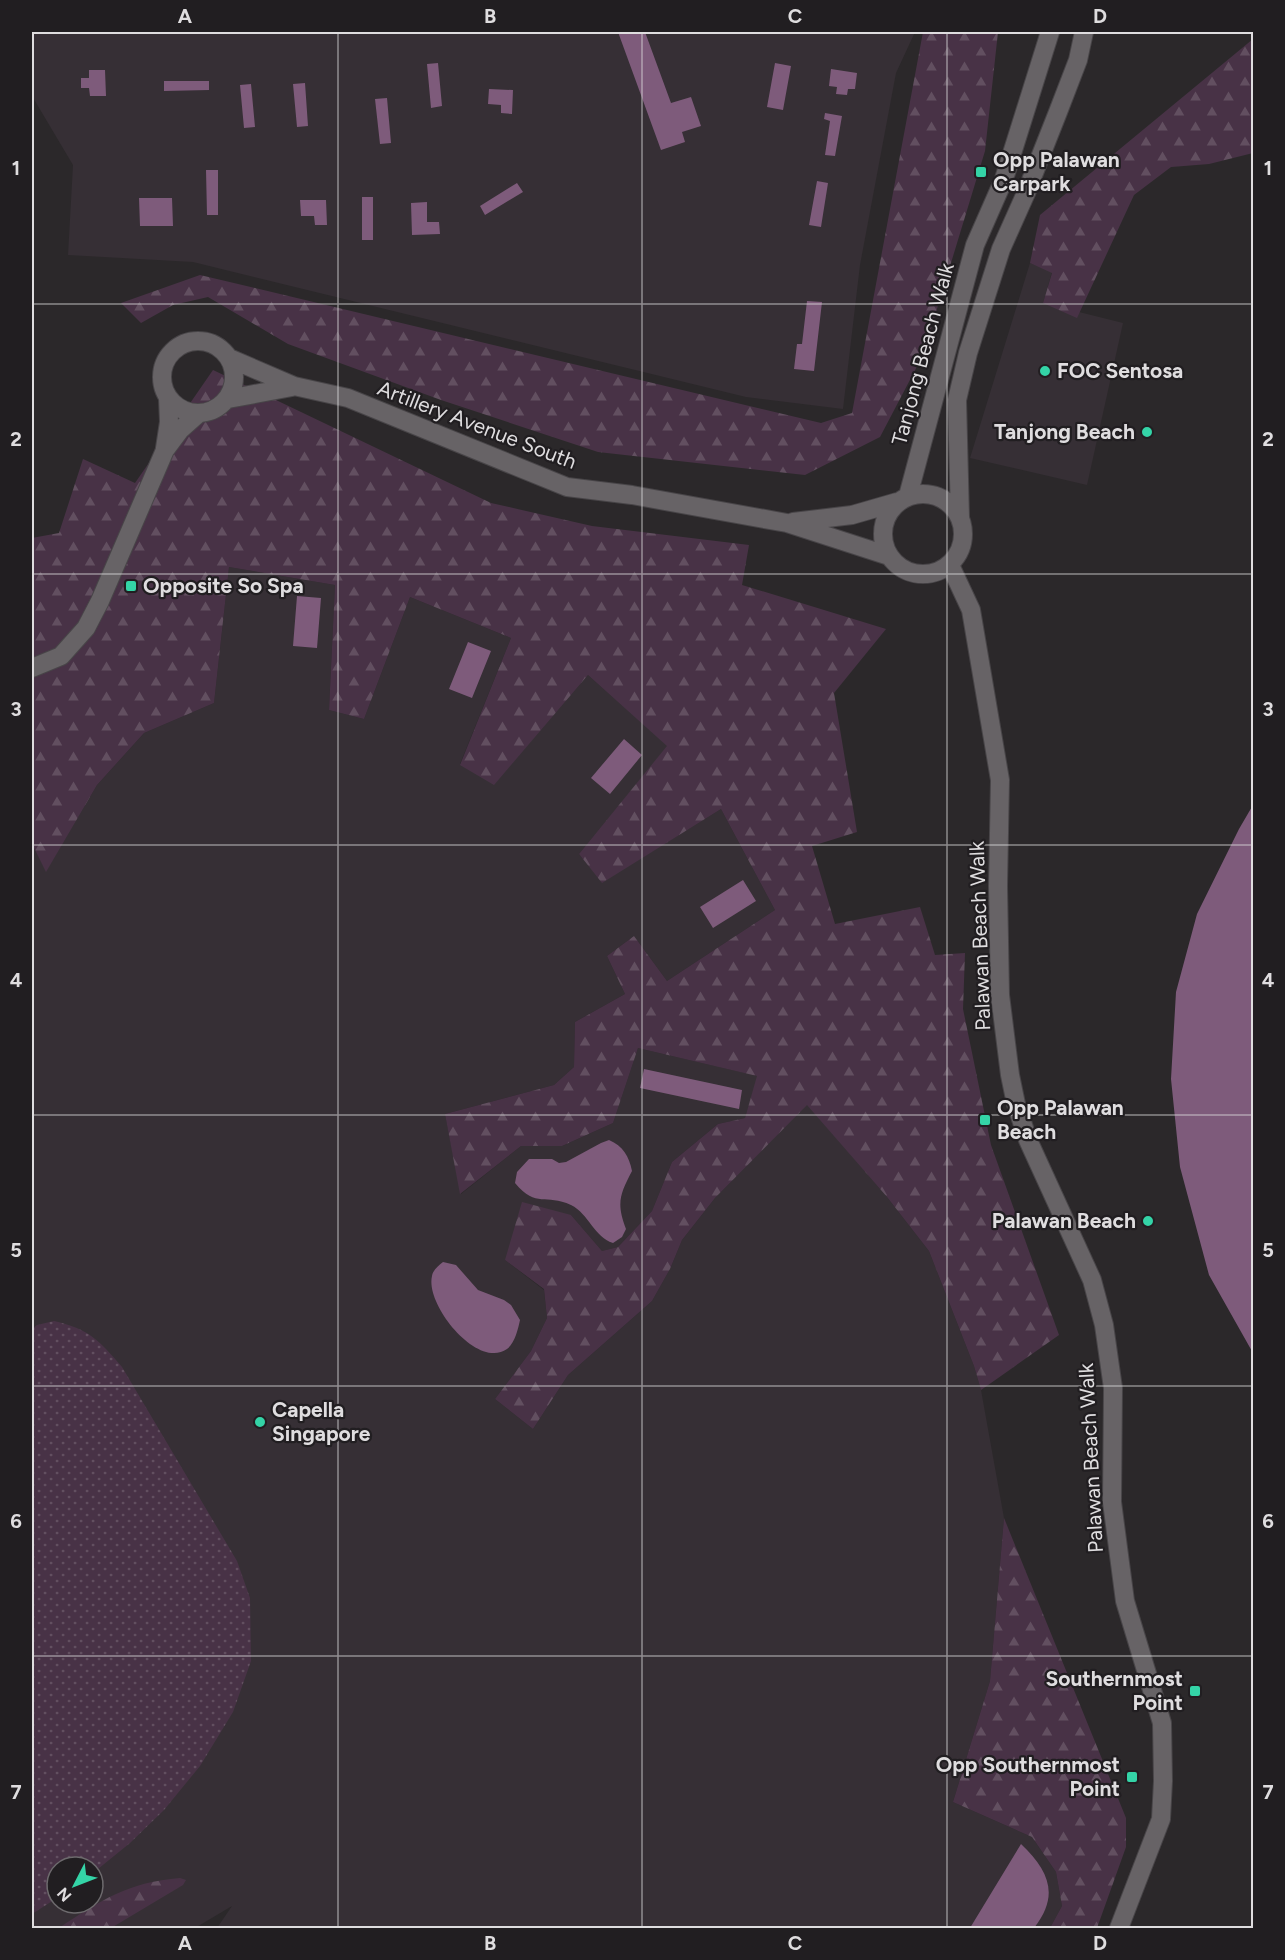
<svg xmlns="http://www.w3.org/2000/svg" width="1285" height="1960" viewBox="0 0 1285 1960" font-family="Figtree,sans-serif">
<defs>
<pattern id="grass-dots" width="8" height="8" patternUnits="userSpaceOnUse" patternTransform="scale(1.5)"><rect width="8" height="8" fill="#483246"/><path d="M2 2h.1M6 6h.1" fill="none" stroke="#624f60" stroke-width="1.8" stroke-linecap="round"/></pattern>
<pattern id="forest-firs" width="22" height="20" patternUnits="userSpaceOnUse" patternTransform="scale(1.5)"><rect width="22" height="20" fill="#483246"/><path d="M5 1l3.5 6h-7zM16 11l3.5 6h-7z" fill="#624f60"/></pattern>
</defs>
<rect width="100%" height="100%" fill="#2b282a"/>
<path fill="#362f35" fill-rule="evenodd" d="M 32,32 L 915,32 L 896,73 L 860,265 L 843,409 L 746,397 L 193,262 L 68,255 L 73,165 L 32,96 Z
M 1030,263 L 1052,272 L 1043,303 L 1123,323 L 1087,485 L 970,458 Z
M 229,567 L 335,585 L 329,710 L 364,719 L 410,597 L 511,638 L 460,764 L 494,784 L 588,675 L 668,746 L 579,854 L 602,882 L 721,809 L 775,910 L 667,981 L 634,936 L 607,956 L 625,994 L 575,1022 L 574,1067 L 554,1085 L 445,1114 L 461,1194 L 521,1146 L 562,1146 L 613,1123 L 638,1048 L 758,1076 L 745,1118 L 718,1124 L 672,1162 L 652,1211 L 618,1247 L 602,1251 L 571,1215 L 505,1260 L 544,1290 L 547,1318 L 531,1351 L 495,1399 L 533,1429 L 568,1375 L 652,1301 L 670,1269 L 682,1240 L 715,1198 L 807,1104 L 887,1197 L 929,1251 L 974,1366 L 981,1390 L 1004,1518 L 990,1681 L 953,1802 L 1032,1837 L 1056,1872 L 1062,1906 L 1050,1928 L 217,1928 L 232,1906 L 195,1928 L 32,1928 L 32,844 L 46,871 L 97,785 L 144,733 L 214,703 ZM 57,1867 L 93,1867 L 93,1903 L 57,1903 Z"/>
<path fill="url(#grass-dots)" d="M 54,1321 C 89,1329 99,1340 122,1367 L 237,1561 L 250,1598 L 251,1661 L 233,1712 L 200,1766 L 164,1810 L 130,1843 L 93,1873 L 93,1867 L 57,1867 L 57,1898 L 32,1914 L 32,1329 L 37,1325 Z"/>
<path fill="url(#forest-firs)" d="M 923,32 L 998,32 L 985,151 L 923,355 L 880,437 L 805,475 L 598,452 L 441,400 L 288,344 L 208,297 L 173,305 L 141,323 L 121,303 L 200,275 L 821,423 L 852,413 Z
M 1253,39 L 1253,153 L 1209,164 L 1171,167 L 1134,195 L 1077,318 L 1043,303 L 1052,273 L 1030,263 L 1040,215 Z
M 213,370 L 491,503 L 592,526 L 749,545 L 742,585 L 886,629 L 834,693 L 857,832 L 812,846 L 835,924 L 920,907 L 935,955 L 965,953 L 963,1009 L 991,1145 L 1059,1335 L 981,1390 L 974,1366 L 929,1251 L 887,1197 L 807,1105 L 715,1198 L 682,1240 L 670,1269 L 652,1301 L 568,1375 L 533,1429 L 495,1399 L 531,1351 L 547,1318 L 544,1289 L 505,1260 L 522,1202 L 571,1215 L 602,1251 L 618,1247 L 652,1211 L 672,1162 L 718,1124 L 745,1118 L 757,1076 L 638,1048 L 613,1123 L 562,1146 L 521,1146 L 460,1194 L 445,1114 L 554,1085 L 574,1067 L 575,1022 L 625,994 L 607,956 L 634,936 L 667,981 L 775,910 L 721,809 L 602,883 L 579,854 L 667,746 L 588,675 L 494,785 L 460,765 L 511,638 L 410,597 L 364,719 L 329,710 L 335,585 L 229,567 L 214,703 L 144,733 L 97,785 L 46,872 L 32,844 L 32,538 L 59,533 L 83,459 L 135,483 Z
M 1004,1518 L 1126,1818 L 1126,1847 L 1097,1928 L 1050,1928 L 1062,1906 L 1056,1872 L 1032,1837 L 953,1802 L 990,1681 Z
M 180,1878 L 186,1880 L 183,1885 L 111,1928 L 59,1928 C 101,1900 129,1882 180,1878 Z"/>
<path fill="#7e5b7b" d="M 618,32 L 645,32 L 671,103 L 691,97 L 701,126 L 682,132 L 685,142 L 661,150 Z
M 438,63 L 442,106 L 431,108 L 427,64 Z
M 775,63 L 791,66 L 783,110 L 767,107 Z
M 831,69 L 857,73 L 855,89 L 848,89 L 847,95 L 836,94 L 837,87 L 829,86 Z
M 89,70 L 105,70 L 106,96 L 90,96 L 89,88 L 81,88 L 81,78 L 89,78 Z
M 164,81 L 209,81 L 209,90 L 164,91 Z
M 305,83 L 308,126 L 297,127 L 293,84 Z
M 251,84 L 255,127 L 244,128 L 240,85 Z
M 489,89 L 513,90 L 512,114 L 501,113 L 501,105 L 488,104 Z
M 387,98 L 391,143 L 380,144 L 375,99 Z
M 825,113 L 842,116 L 835,156 L 825,155 L 830,121 L 824,119 Z
M 206,170 L 218,170 L 218,215 L 207,215 Z
M 817,181 L 828,183 L 821,227 L 809,225 Z
M 517,183 L 523,192 L 485,215 L 480,206 Z
M 362,197 L 373,197 L 373,240 L 362,240 Z
M 139,198 L 172,198 L 173,226 L 140,226 Z
M 300,200 L 326,200 L 327,225 L 315,225 L 314,216 L 301,216 Z
M 427,202 L 427,222 L 439,222 L 440,234 L 412,235 L 411,203 Z
M 807,301 L 822,302 L 814,371 L 794,369 L 797,344 L 802,344 Z
M 297,596 L 321,598 L 317,648 L 293,646 Z
M 468,642 L 491,651 L 472,698 L 449,689 Z
M 624,739 L 642,755 L 610,794 L 591,778 Z
M 1253,805 L 1253,1353 L 1209,1275 L 1180,1167 L 1171,1079 L 1176,992 L 1197,914 L 1239,829 Z
M 743,880 L 756,901 L 713,928 L 700,907 Z
M 644,1069 L 742,1090 L 739,1109 L 640,1088 Z
M 609,1140 C 623,1146 629,1156 632,1171 C 620,1194 616,1203 626,1229 L 622,1237 L 613,1243 C 594,1237 589,1214 571,1205 C 545,1193 537,1209 515,1183 L 517,1172 L 529,1159 L 552,1159 L 559,1163 L 566,1162 L 601,1143 Z
M 443,1262 L 456,1265 L 478,1290 L 504,1300 L 511,1305 L 520,1320 C 518,1329 515,1343 507,1349 C 478,1370 425,1305 432,1276 C 433,1270 438,1266 443,1262 Z
M 1021,1844 C 1049,1871 1060,1895 1034,1928 L 970,1928 Z"/>
<g fill="none" stroke-linecap="round" stroke-linejoin="round">
<g stroke="#484548" stroke-width="20">
<path id="minor" d="M162 377a36 36 0 1 1 72 0a36 36 0 1 1-72 0Z
M 229,358 L 294,386 L 348,398 L 567,487 L 632,495 L 787,523 L 889,556
M 228,399 L 292,387
M 165,448 L 169,422 L 168,398
M883 534a40 40 0 1 1 80 0a40 40 0 1 1-80 0Z
M 908,496 L 975,245 L 1004,179 L 1050,32
M 960,517 L 957,400 L 968,353 L 1001,249 L 1026,193 L 1058,112 L 1078,60 L 1084,32
M 793,522 L 852,515 L 897,502
M 950,565 L 971,610 L 1000,780 L 998,886 L 1000,995 L 1010,1075 L 1016,1104 L 1028,1140 L 1092,1280 L 1104,1325 L 1113,1388 L 1112,1502 L 1125,1601 L 1162,1723 L 1163,1781 L 1161,1819 L 1119,1928
M 32,668 L 61,656 L 86,628 L 100,601 L 165,450 L 180,430 L 198,414"/>
</g>
<use href="#minor" stroke="#676366" stroke-width="18"/>
</g>
<path fill="none" stroke="#dfdddf" stroke-width="1.5" stroke-opacity="0.55" d="M 338,32 L 338,1928M 642,32 L 642,1928M 947,32 L 947,1928M 32,304 L 1254,304M 32,574 L 1254,574M 32,845 L 1254,845M 32,1115 L 1254,1115M 32,1386 L 1254,1386M 32,1656 L 1254,1656"/>
<g fill="#34d4a7" stroke="#211e21" stroke-width="2">
<rect x="975" y="166" width="12" height="12" rx="3"/>
<circle cx="1045" cy="371" r="6"/>
<circle cx="1147" cy="432" r="6"/>
<rect x="125" y="580" width="12" height="12" rx="3"/>
<rect x="979" y="1114" width="12" height="12" rx="3"/>
<circle cx="1148" cy="1221" r="6"/>
<circle cx="260" cy="1422" r="6"/>
<rect x="1189" y="1685" width="12" height="12" rx="3"/>
<rect x="1126" y="1771" width="12" height="12" rx="3"/>
</g>
<g text-anchor="middle" stroke-width="4.5" stroke-linejoin="round" paint-order="stroke">
<g font-size="21" font-weight="bold" fill="#dfdddf" stroke="#211e21" text-anchor="start">
<text x="993" y="167">Opp Palawan<tspan x="993" dy="24">Carpark</tspan></text>
<text x="1057" y="378">FOC Sentosa</text>
<text x="1135" y="439" text-anchor="end">Tanjong Beach</text>
<text x="143" y="593">Opposite So Spa</text>
<text x="997" y="1115">Opp Palawan<tspan x="997" dy="24">Beach</tspan></text>
<text x="1136" y="1228" text-anchor="end">Palawan Beach</text>
<text x="272" y="1417">Capella<tspan x="272" dy="24">Singapore</tspan></text>
<text x="1183" y="1686" text-anchor="end">Southernmost<tspan x="1183" dy="24">Point</tspan></text>
<text x="1120" y="1772" text-anchor="end">Opp Southernmost<tspan x="1120" dy="24">Point</tspan></text>
</g>
<g font-size="21" fill="#dfdddf" stroke="#211e21">
<text transform="translate(923 354) rotate(-75)" y="7">Tanjong Beach Walk</text>
<text transform="translate(477 425) rotate(21)" y="7">Artillery Avenue South</text>
<text transform="translate(980 936) rotate(-92)" y="7">Palawan Beach Walk</text>
<text transform="translate(1091 1458) rotate(-93)" y="7">Palawan Beach Walk</text>
</g>
</g>
<rect width="1285" height="1960" fill="none" stroke="#211e21" stroke-width="66"/>
<g transform="translate(75 1885) rotate(228)"><circle r="28" fill="#211e21" stroke="#6d6a6d" stroke-width="1.5"/>
<path d="M0-4.5L10 22L0 15L-10 22Z" fill="#34d4a7"/>
<text y="-9" font-size="16" font-weight="bold" text-anchor="middle" fill="#dfdddf">N</text>
</g>
<rect x="33" y="33" width="1219" height="1894" fill="none" stroke="#dfdddf" stroke-width="2"/>
<g font-size="20" text-anchor="middle" font-weight="bold" fill="#dfdddf">
<text x="185" y="23">A</text>
<text x="490" y="23">B</text>
<text x="795" y="23">C</text>
<text x="1100" y="23">D</text>
<text x="16" y="175">1</text>
<text x="1268" y="175">1</text>
<text x="16" y="446">2</text>
<text x="1268" y="446">2</text>
<text x="16" y="716">3</text>
<text x="1268" y="716">3</text>
<text x="16" y="987">4</text>
<text x="1268" y="987">4</text>
<text x="16" y="1257">5</text>
<text x="1268" y="1257">5</text>
<text x="16" y="1528">6</text>
<text x="1268" y="1528">6</text>
<text x="16" y="1799">7</text>
<text x="1268" y="1799">7</text>
<text x="185" y="1950">A</text>
<text x="490" y="1950">B</text>
<text x="795" y="1950">C</text>
<text x="1100" y="1950">D</text>
</g>
</svg>
